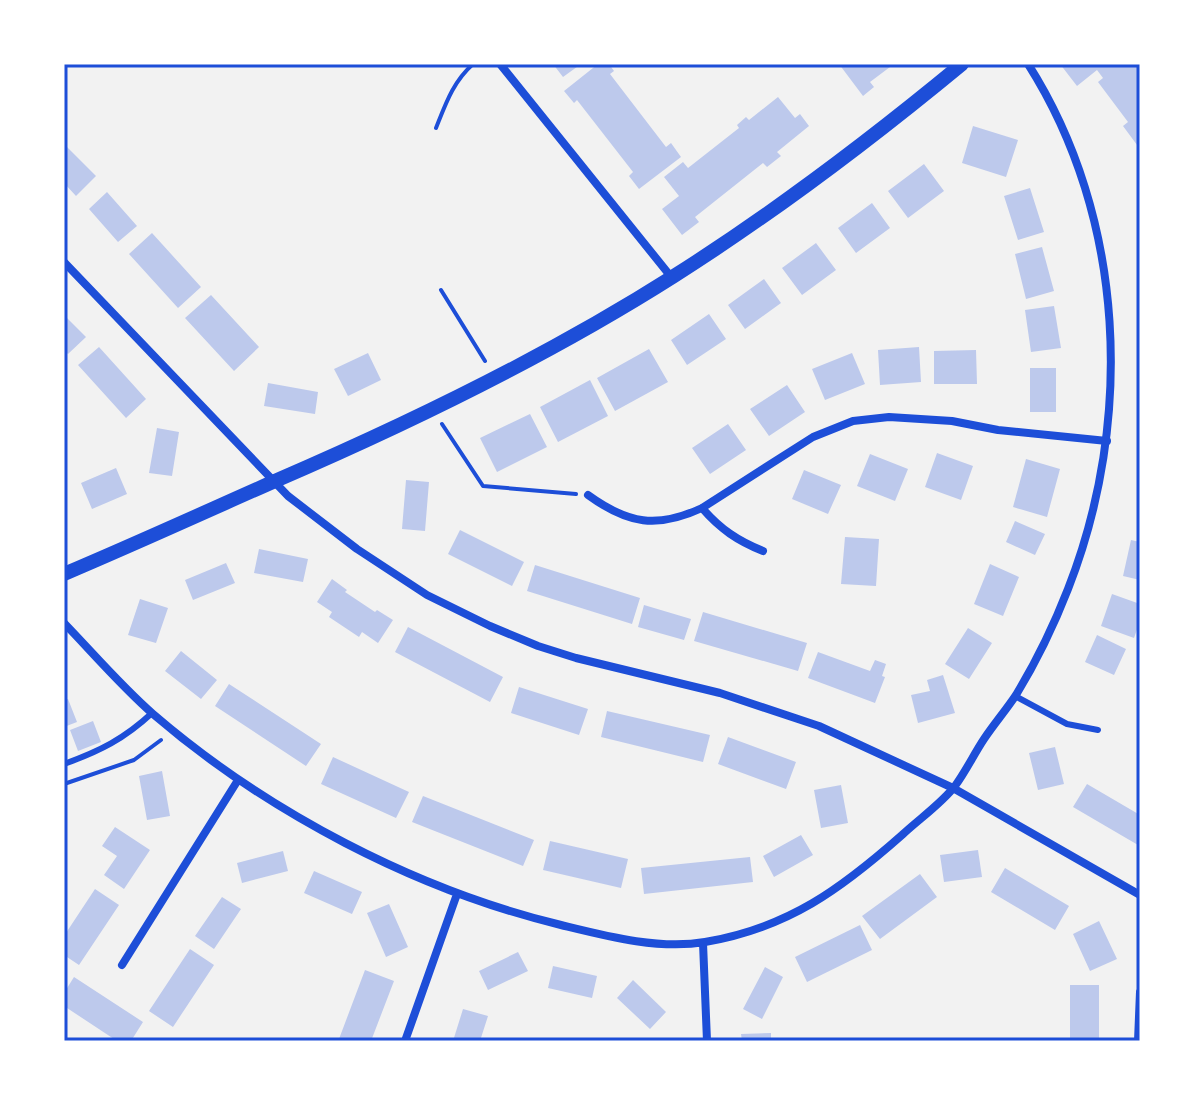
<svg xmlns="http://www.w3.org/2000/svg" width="1204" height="1105" viewBox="0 0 1204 1105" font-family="Jost,sans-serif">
<rect width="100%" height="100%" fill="#f2f2f2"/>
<path fill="#bdc9ec" d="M 553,64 L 581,64 L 563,77 Z
M 598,64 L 609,64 L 614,71 L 610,74 L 666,147 L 671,143 L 681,157 L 639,189 L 629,176 L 633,172 L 577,100 L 574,103 L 564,91 Z
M 839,64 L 894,64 L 870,82 L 874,87 L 863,96 Z
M 1060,64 L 1136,64 L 1140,69 L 1140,149 L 1123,126 L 1128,122 L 1098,82 L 1103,78 L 1097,70 L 1077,86 Z
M 778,97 L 795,118 L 800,114 L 809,126 L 777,152 L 781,156 L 767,167 L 763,163 L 695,217 L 699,222 L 682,235 L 662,209 L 679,196 L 664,177 L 683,162 L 688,168 L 739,128 L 737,125 L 746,117 L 749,120 Z
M 973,126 L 1018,140 L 1006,177 L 962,163 Z
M 64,144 L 96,176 L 76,196 L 64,183 Z
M 924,164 L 944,191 L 908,218 L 888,191 Z
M 1030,188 L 1044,232 L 1018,240 L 1004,196 Z
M 107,192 L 137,226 L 118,242 L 89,209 Z
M 872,203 L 890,228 L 856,253 L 838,228 Z
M 152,233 L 201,287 L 178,308 L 129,254 Z
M 816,243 L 836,270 L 802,295 L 782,268 Z
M 1042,247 L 1054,291 L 1026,299 L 1015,254 Z
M 764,279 L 781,303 L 745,329 L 728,305 Z
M 211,295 L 259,347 L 234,371 L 185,318 Z
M 1054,306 L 1061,348 L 1031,352 L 1025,310 Z
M 709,314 L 726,339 L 687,365 L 671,340 Z
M 64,315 L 86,337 L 68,354 L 64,350 Z
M 99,347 L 146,399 L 126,418 L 78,365 Z
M 919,347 L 921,382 L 880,385 L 878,350 Z
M 649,349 L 668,382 L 615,411 L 597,378 Z
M 976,350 L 977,384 L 934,384 L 934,351 Z
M 368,353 L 381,380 L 348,396 L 334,369 Z
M 852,353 L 865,384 L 825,400 L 812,369 Z
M 1030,368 L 1056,368 L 1056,412 L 1030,412 Z
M 590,380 L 608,416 L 558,442 L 540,407 Z
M 268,383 L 318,392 L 315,414 L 264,406 Z
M 787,385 L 805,412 L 769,436 L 750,409 Z
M 530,414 L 547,447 L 497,472 L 480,438 Z
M 728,424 L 746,450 L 710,474 L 692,448 Z
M 157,428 L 179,432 L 172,476 L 149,473 Z
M 937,453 L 973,466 L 961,500 L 925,487 Z
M 870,454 L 908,469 L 895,501 L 857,486 Z
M 1026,459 L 1060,469 L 1047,517 L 1013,507 Z
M 116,468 L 127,494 L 92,509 L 81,483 Z
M 804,470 L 841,485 L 828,514 L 792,499 Z
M 406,480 L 429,482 L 425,531 L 402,529 Z
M 1015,521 L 1045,534 L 1035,555 L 1006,542 Z
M 460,530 L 524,562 L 512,586 L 448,554 Z
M 845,537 L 879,539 L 876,586 L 841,584 Z
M 1131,540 L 1140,542 L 1140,580 L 1123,576 Z
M 259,549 L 308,559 L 303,582 L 254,573 Z
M 226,563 L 235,583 L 193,600 L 185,580 Z
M 990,564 L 1019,577 L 1003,616 L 974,604 Z
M 535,565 L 640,598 L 632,624 L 527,591 Z
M 332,579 L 347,590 L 345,592 L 375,612 L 377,610 L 393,620 L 378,643 L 362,632 L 359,637 L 329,617 L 332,612 L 317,602 Z
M 1112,594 L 1140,604 L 1140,621 L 1134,638 L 1101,626 Z
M 140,599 L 168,608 L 156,643 L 128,635 Z
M 644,605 L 691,619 L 684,640 L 638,627 Z
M 703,612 L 807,643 L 798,671 L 694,641 Z
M 408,627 L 503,677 L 490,702 L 395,652 Z
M 968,628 L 992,643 L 969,679 L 945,664 Z
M 1097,635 L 1126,649 L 1114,675 L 1085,662 Z
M 181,651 L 217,680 L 201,699 L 165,671 Z
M 818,652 L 870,671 L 875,660 L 886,664 L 882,676 L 885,677 L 875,703 L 808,678 Z
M 943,675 L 955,713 L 918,723 L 911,695 L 930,691 L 927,680 Z
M 229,684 L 321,744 L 306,766 L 215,706 Z
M 519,687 L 588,709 L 579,735 L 511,713 Z
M 68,699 L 77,722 L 64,727 L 64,700 Z
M 607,711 L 710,735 L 703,762 L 601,737 Z
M 93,721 L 101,742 L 78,751 L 70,730 Z
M 728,737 L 796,762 L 786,789 L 718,764 Z
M 1055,747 L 1064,784 L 1038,790 L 1029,753 Z
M 333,757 L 409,792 L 396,818 L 321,784 Z
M 162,771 L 170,816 L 147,820 L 139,776 Z
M 1087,784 L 1140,815 L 1138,845 L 1073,807 Z
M 841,785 L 848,823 L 821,828 L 814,790 Z
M 423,796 L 534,840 L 523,866 L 412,822 Z
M 115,827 L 150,850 L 124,889 L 104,875 L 117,856 L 102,846 Z
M 801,835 L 813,855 L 774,877 L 763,856 Z
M 550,841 L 628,859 L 621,888 L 543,870 Z
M 978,850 L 982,877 L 944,882 L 940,855 Z
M 283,851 L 288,871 L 242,883 L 237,863 Z
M 750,857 L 753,882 L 644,894 L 641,868 Z
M 1005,868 L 1069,906 L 1055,930 L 991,892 Z
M 314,871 L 362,892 L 352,914 L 304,893 Z
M 920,874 L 937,897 L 880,939 L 862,916 Z
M 95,889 L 119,905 L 79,965 L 64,955 L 64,936 Z
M 222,897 L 241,909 L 214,949 L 195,936 Z
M 389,904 L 408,947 L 386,957 L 367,913 Z
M 1099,921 L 1117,959 L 1090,971 L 1073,934 Z
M 860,925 L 872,950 L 807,982 L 795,957 Z
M 190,949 L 214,965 L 173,1027 L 149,1011 Z
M 518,952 L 528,971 L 488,990 L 479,971 Z
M 553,966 L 597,976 L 592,998 L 548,988 Z
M 765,967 L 783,977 L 762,1019 L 743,1009 Z
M 365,970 L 394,981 L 371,1041 L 343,1041 L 339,1039 Z
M 74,977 L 143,1022 L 131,1041 L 117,1041 L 64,1006 L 64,993 Z
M 633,980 L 666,1012 L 650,1029 L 617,998 Z
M 1070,985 L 1099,985 L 1099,1041 L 1070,1041 Z
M 463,1009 L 488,1016 L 480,1041 L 453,1041 Z
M 771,1033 L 771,1041 L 742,1041 L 741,1034 Z"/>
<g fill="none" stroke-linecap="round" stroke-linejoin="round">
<path stroke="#1d4ed8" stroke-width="4" d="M 436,128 C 446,103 453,82 473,64
M 441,290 L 485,361
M 442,424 L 483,486 L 576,494
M 64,784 L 134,760 L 161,740"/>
<path stroke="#1d4ed8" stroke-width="6" d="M 1015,696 L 1067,724 L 1098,730
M 64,764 C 100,751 124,739 152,713"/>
<path stroke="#1d4ed8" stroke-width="8" d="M 500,64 L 672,278
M 64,262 L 288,496 L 357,549 L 427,595 L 490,626 L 538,646 L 576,658 L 720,693 L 819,726 L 953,788 L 1140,895
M 588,495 C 628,524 657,529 702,508 L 813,437 L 853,421 L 889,417 L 952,421 L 998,430 L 1107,441
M 702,508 C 720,529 738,541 763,551
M 64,623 C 93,653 121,686 153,714 C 267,812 416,890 561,925 C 606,936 659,950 705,942 C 788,928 841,889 902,835 C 919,819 941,804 955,786 C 966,771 974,754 984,739 C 994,724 1006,710 1016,695 C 1036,662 1054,625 1068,589 C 1134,421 1126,218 1028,64
M 703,943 L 707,1041
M 122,965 L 238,780
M 405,1041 L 457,894
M 1138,1041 L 1140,992"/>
<path stroke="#1d4ed8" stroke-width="14" d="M 64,574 C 135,544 205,512 275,481 C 412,422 548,356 674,276 C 775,212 870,140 962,64"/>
</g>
<rect width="1204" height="1105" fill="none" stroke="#ffffff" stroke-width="132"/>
<rect x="66" y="66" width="1072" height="973" fill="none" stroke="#1d4ed8" stroke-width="3"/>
</svg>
